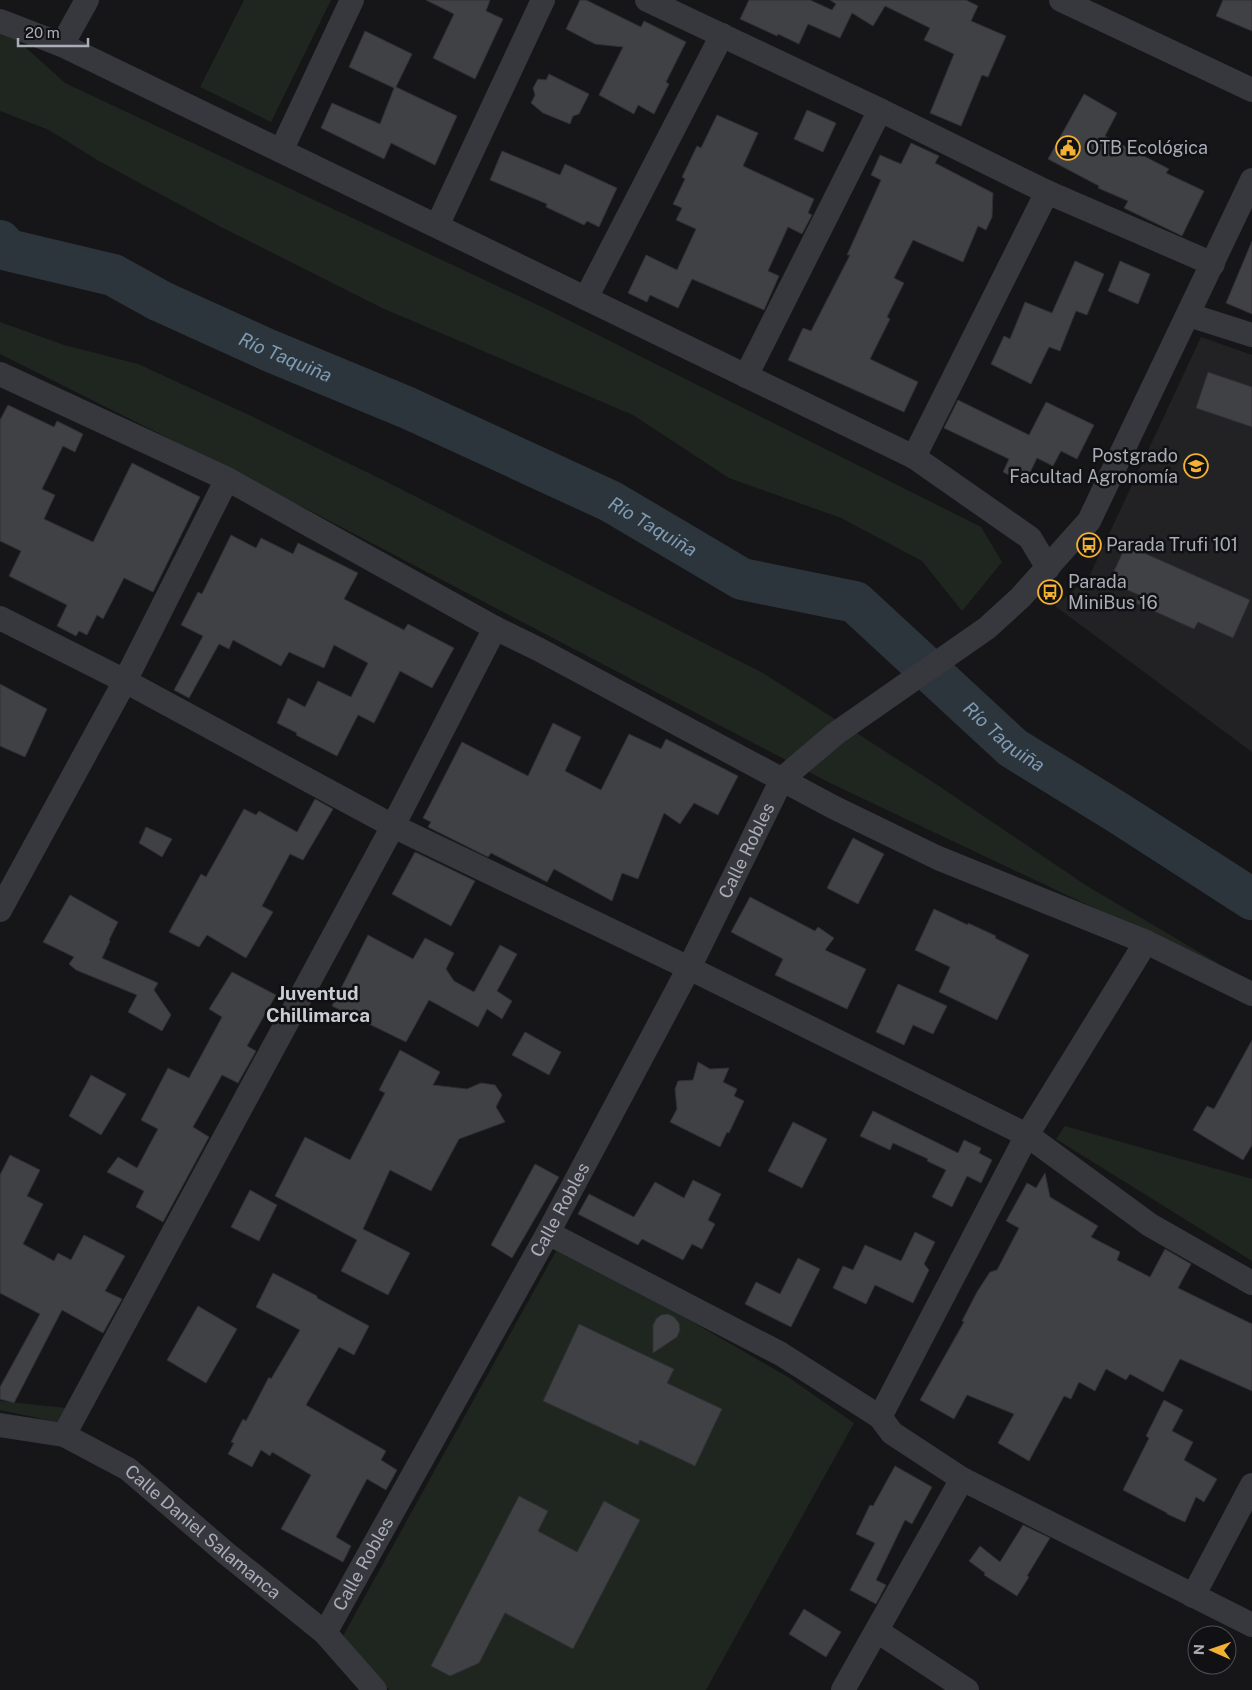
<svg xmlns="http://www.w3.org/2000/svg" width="1252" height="1690" viewBox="0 0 1252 1690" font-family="'Public Sans',sans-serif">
<rect width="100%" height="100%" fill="#161618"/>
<path fill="#222225" d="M 1201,337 L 1252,355 L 1252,752 L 1055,606 L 1089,577 Z"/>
<path fill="#1e261f" d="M 244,0 L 331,0 L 271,122 L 200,87 Z
M 0,32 L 13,36 L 65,83 L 544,308 L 981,527 L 1002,562 L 962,611 L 922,561 L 841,518 L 729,478 L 633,415 L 382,308 L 221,227 L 99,161 L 49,130 L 0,111 Z
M 0,322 L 64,345 L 138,364 L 247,414 L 383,480 L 763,673 L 936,784 L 1087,886 L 1248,981 L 830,783 L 238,473 L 0,354 Z
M 1065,1126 L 1252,1179 L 1252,1261 L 1056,1139 Z
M 556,1251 L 684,1317 L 788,1377 L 854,1423 L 706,1690 L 389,1690 L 343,1636 Z
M 0,1401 L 66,1408 L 57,1422 L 0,1410 Z"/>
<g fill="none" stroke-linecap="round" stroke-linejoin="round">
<path stroke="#2c353c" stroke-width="42" id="s1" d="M 0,241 L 8,250 L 113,275 L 160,301 L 268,350 L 408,408 L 610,501 L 742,579 L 855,602 L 1013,748 L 1120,814 L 1252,899"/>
</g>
<path fill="#404145" stroke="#303034" d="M 426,0 L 490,0 L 486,11 L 503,19 L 475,79 L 433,58 L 454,14 Z
M 580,0 L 586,0 L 641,27 L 644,21 L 686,42 L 666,82 L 669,84 L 654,114 L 638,105 L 634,114 L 599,95 L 623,47 L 595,44 L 566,29 Z
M 749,0 L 810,0 L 832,10 L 836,4 L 830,0 L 966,0 L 978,6 L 971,21 L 1006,36 L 988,77 L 982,75 L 961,126 L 930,113 L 954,54 L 924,40 L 930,28 L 885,6 L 873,26 L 852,13 L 840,38 L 808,24 L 799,44 L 778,34 L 777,36 L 740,19 Z
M 1223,0 L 1252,0 L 1252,31 L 1216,16 Z
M 365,31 L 412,54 L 396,87 L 457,116 L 435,165 L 391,143 L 384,159 L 321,128 L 332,103 L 380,124 L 394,88 L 349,67 Z
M 549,74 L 589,94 L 579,114 L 573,116 L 570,124 L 543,113 L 531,103 L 535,95 L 533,88 L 538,79 L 546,80 Z
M 1084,94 L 1117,113 L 1105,136 L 1169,169 L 1166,173 L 1204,191 L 1182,236 L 1124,208 L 1128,201 L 1098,188 L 1099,186 L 1048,159 Z
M 807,110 L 836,123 L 823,152 L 794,139 Z
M 717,115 L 758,133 L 743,166 L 814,199 L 808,213 L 812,215 L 802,234 L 788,227 L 768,271 L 779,276 L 764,310 L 692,279 L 678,308 L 650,295 L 647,302 L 628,293 L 646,255 L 677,270 L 696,229 L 676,220 L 682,208 L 673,204 L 685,179 L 682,177 L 697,146 L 701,148 Z
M 911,143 L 939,156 L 935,163 L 993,193 L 992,217 L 986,230 L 978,226 L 963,262 L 913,240 L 894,278 L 904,283 L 887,317 L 890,319 L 870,359 L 918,382 L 904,412 L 788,360 L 803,328 L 811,331 L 850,255 L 847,255 L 881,180 L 871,175 L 880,155 L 901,164 Z
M 502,151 L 560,175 L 565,164 L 617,188 L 599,227 L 587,221 L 584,225 L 546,207 L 547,204 L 490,180 Z
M 1252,241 L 1252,314 L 1226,303 Z
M 1075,261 L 1104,274 L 1087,315 L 1076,311 L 1060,351 L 1049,347 L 1031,384 L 991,364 L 1004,336 L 1010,339 L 1025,302 L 1052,313 Z
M 1120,261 L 1150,274 L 1138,304 L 1108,291 Z
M 1208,372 L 1252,387 L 1252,427 L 1196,408 Z
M 958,400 L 1029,435 L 1046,402 L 1094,425 L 1077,459 L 1061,451 L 1053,466 L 1037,458 L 1025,483 L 1003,472 L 1009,459 L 944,428 Z
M 8,405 L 54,427 L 57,421 L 83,434 L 75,452 L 63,446 L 42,489 L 55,495 L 44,519 L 93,542 L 132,463 L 200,497 L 153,592 L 124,578 L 103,619 L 97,615 L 87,635 L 79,631 L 76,636 L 57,626 L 67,605 L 9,576 L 21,551 L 0,541 L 0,420 Z
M 231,535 L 256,548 L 261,538 L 293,554 L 298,543 L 358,573 L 344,599 L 404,630 L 408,624 L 454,648 L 432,688 L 400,671 L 374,723 L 358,715 L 337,756 L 296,735 L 297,733 L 277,723 L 288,698 L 305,707 L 318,681 L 351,697 L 368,663 L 334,645 L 324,668 L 289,652 L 281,666 L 233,640 L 229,649 L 219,644 L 189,698 L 174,690 L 203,636 L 181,625 L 198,592 L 202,594 Z
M 1126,545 L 1250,600 L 1233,638 L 1198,622 L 1194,629 L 1136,603 L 1139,595 L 1109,582 Z
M 0,684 L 47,709 L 25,757 L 0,746 Z
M 553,723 L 581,737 L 565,771 L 601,790 L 629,734 L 661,749 L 666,739 L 738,776 L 718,815 L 694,803 L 680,824 L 664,813 L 638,879 L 622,873 L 612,901 L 554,869 L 547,882 L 491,853 L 488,857 L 428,827 L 431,822 L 423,818 L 462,742 L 528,776 Z
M 315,799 L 333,809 L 303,860 L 290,854 L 262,906 L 273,912 L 246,958 L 207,935 L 199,947 L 169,932 L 201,874 L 206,877 L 244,809 L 256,815 L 259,811 L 297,832 Z
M 146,827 L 172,839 L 162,857 L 139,843 Z
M 853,838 L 884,854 L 858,904 L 827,888 Z
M 415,852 L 475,881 L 451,926 L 392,894 Z
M 70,895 L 118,922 L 109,940 L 110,941 L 102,958 L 158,983 L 154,990 L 171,1015 L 162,1031 L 128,1012 L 137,995 L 76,970 L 69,964 L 74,957 L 43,942 Z
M 750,897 L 815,931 L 818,927 L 834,938 L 825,950 L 866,969 L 847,1009 L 775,975 L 783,959 L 731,932 Z
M 934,909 L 968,925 L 968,923 L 996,936 L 995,938 L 1029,955 L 997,1020 L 939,992 L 950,967 L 915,950 Z
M 368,935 L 413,959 L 425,938 L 454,953 L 446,969 L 454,981 L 474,992 L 500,945 L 517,954 L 497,991 L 512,1001 L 502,1019 L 487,1009 L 478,1027 L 429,1000 L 406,1042 L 332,1006 Z
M 232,972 L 276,995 L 247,1046 L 256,1051 L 238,1083 L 222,1075 L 193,1127 L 209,1137 L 163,1222 L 136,1207 L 144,1191 L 107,1172 L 118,1157 L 137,1168 L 158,1129 L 141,1120 L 168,1068 L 189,1078 L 222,1017 L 209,1009 Z
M 898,984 L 947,1006 L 933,1034 L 913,1025 L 904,1045 L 876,1032 Z
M 525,1032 L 561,1052 L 549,1075 L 512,1055 Z
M 1252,1040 L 1252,1145 L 1243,1160 L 1193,1130 L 1207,1106 L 1214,1109 Z
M 400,1050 L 440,1072 L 433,1085 L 467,1089 L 481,1083 L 495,1085 L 502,1095 L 496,1107 L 505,1122 L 459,1139 L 431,1191 L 390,1170 L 363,1229 L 410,1253 L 388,1295 L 341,1271 L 357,1240 L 275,1196 L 305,1137 L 350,1160 L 385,1093 L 379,1090 Z
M 698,1062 L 710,1069 L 729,1068 L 723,1082 L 737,1089 L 734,1096 L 744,1101 L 729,1133 L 727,1132 L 720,1147 L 670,1122 L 677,1109 L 675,1089 L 678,1081 L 693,1080 Z
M 91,1075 L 126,1094 L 101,1135 L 69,1116 Z
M 873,1111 L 958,1153 L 964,1140 L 981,1148 L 979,1153 L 992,1160 L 981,1183 L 967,1176 L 952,1207 L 932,1197 L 946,1170 L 927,1161 L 928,1159 L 893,1143 L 890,1150 L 860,1136 Z
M 793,1122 L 827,1139 L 802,1188 L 768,1171 Z
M 10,1155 L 40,1170 L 27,1196 L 43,1204 L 23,1244 L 54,1261 L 58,1253 L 71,1260 L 84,1235 L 125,1256 L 105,1291 L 122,1299 L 103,1333 L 62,1310 L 14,1403 L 0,1399 L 0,1387 L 40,1314 L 0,1293 L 0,1175 Z
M 535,1164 L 559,1177 L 512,1258 L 491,1245 Z
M 1045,1173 L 1050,1197 L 1098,1226 L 1091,1237 L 1120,1252 L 1117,1260 L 1150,1277 L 1165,1249 L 1191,1264 L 1178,1288 L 1252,1324 L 1252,1391 L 1180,1359 L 1163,1392 L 1130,1374 L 1126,1380 L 1106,1369 L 1095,1391 L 1079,1382 L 1071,1399 L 1064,1396 L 1029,1461 L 998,1443 L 1014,1414 L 967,1395 L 954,1419 L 920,1400 L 964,1322 L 962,1321 L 977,1292 L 990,1272 L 997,1270 L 1019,1228 L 1006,1221 L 1027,1183 L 1036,1188 Z
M 693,1180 L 721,1194 L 708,1220 L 715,1224 L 702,1249 L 692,1244 L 683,1260 L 642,1239 L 638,1245 L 578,1214 L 589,1194 L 634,1217 L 655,1182 L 684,1198 Z
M 250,1190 L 277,1205 L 259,1241 L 231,1227 Z
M 915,1232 L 935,1242 L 924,1264 L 929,1270 L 913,1303 L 875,1285 L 866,1304 L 833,1288 L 843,1266 L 853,1270 L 865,1245 L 901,1261 Z
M 798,1258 L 820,1269 L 791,1327 L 745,1304 L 756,1282 L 780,1294 Z
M 273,1273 L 317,1296 L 317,1298 L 369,1326 L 354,1355 L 339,1347 L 306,1405 L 386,1451 L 381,1460 L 397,1470 L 386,1490 L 367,1479 L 336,1537 L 351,1546 L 343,1562 L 281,1529 L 311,1475 L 272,1452 L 270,1456 L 261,1450 L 252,1467 L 228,1454 L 234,1443 L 231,1442 L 243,1419 L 246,1421 L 269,1377 L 271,1379 L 300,1330 L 256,1307 Z
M 198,1306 L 237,1329 L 206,1383 L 167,1360 Z
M 668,1314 L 674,1317 L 679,1323 L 680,1330 L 677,1337 L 653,1353 L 653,1325 L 656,1319 L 661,1315 Z
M 579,1324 L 674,1369 L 667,1383 L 722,1409 L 695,1466 L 640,1440 L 638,1445 L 543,1401 Z
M 1164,1400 L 1183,1410 L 1172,1431 L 1193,1442 L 1184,1460 L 1217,1479 L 1204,1502 L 1196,1497 L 1185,1522 L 1167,1514 L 1167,1513 L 1123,1490 L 1149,1438 L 1146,1436 Z
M 895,1466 L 932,1487 L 912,1524 L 905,1520 L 876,1580 L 886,1585 L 876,1604 L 850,1590 L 875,1543 L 856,1534 L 870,1505 L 873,1506 Z
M 519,1496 L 548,1511 L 538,1531 L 577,1552 L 604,1501 L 640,1520 L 573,1649 L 505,1613 L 479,1663 L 450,1676 L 431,1666 Z
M 1023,1525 L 1050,1538 L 1027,1576 L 1029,1577 L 1017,1596 L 984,1575 L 985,1573 L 969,1561 L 980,1546 L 1000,1562 Z
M 804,1609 L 841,1632 L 826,1657 L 789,1634 Z"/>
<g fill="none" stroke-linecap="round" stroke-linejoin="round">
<g stroke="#37383d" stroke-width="24">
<path d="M 647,0 L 880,110 L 1047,192 L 1213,264"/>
<path d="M 1061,0 L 1252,90"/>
<path d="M 0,21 L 62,45 L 914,457 L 1030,538 L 1048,568"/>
<path d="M 62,45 L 87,0"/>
<path d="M 281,151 L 352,0"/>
<path d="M 437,226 L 543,0"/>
<path d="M 586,298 L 722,35"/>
<path d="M 1189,315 L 1252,335"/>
<path d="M 0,374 L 227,479 L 495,628 L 538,649 L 833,807 L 938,858 L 1146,942 L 1252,994"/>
<path d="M 746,376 L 880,110"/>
<path d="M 914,457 L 1047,192"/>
<path d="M 0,618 L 125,681 L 393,826 L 689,968 L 1027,1135 L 1150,1225 L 1252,1283"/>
<path d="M 0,910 L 125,681 L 227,479"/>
<path d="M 548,1233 L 781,1354 L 880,1417 L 892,1433 L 962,1479 L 1252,1625"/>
<path d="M 880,1417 L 1027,1135 L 1146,942"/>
<path id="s2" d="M 0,1425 L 64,1435 L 128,1469 L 227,1554 L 325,1633 L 375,1690"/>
<path d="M 64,1435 L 393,826 L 495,628"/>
<path d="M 1193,1596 L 1252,1485"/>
<path d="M 877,1631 L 967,1690"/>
<path id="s3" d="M 325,1633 L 548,1233 L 689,968 L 782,779 L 835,734 L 987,628 L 1021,597 L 1089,521 L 1252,180"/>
<path d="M 843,1690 L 962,1479"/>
</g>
</g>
<defs>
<g id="civic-ring" transform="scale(1.25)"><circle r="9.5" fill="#111113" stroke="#f2b134" stroke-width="1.5"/><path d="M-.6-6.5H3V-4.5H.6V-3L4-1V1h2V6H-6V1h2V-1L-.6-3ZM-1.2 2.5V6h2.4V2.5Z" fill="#f2b134"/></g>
<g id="university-ring" transform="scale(1.25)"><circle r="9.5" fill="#111113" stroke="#f2b134" stroke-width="1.5"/><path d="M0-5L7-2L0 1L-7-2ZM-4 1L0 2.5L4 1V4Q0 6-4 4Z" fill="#f2b134"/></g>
<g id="bus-ring" transform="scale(1.25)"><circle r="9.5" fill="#111113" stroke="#f2b134" stroke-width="1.5"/><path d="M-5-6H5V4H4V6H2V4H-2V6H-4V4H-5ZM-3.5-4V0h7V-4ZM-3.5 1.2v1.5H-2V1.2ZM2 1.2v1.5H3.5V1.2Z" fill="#f2b134"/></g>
</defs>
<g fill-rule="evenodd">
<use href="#civic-ring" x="1068" y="148"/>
<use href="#university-ring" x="1196" y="466"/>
<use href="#bus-ring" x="1089" y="545"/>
<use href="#bus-ring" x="1050" y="592"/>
</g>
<g text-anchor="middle" stroke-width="5" stroke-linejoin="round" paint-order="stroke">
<g font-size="18" fill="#a8adb8" stroke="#111113" text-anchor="start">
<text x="1086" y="154">OTB Ecológica</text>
<text x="1178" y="462" text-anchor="end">Postgrado<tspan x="1178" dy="21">Facultad Agronomía</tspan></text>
<text x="1106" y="551">Parada Trufi 101</text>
<text x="1068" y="588">Parada<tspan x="1068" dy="21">MiniBus 16</tspan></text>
</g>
<g font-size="18" fill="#a8adb8" stroke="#111113">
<text dy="6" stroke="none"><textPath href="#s3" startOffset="889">Calle Robles</textPath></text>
<text dy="6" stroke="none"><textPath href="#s3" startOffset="484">Calle Robles</textPath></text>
<text dy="6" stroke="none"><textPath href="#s2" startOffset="235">Calle Daniel Salamanca</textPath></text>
<text dy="6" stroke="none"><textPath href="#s3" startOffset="79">Calle Robles</textPath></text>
</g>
<g font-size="19" font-style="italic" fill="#7f9bb3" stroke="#111113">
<text dy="7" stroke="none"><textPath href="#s1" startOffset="311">Río Taquiña</textPath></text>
<text dy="7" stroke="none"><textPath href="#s1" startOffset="716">Río Taquiña</textPath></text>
<text dy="7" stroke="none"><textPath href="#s1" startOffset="1136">Río Taquiña</textPath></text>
</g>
<g font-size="19" font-weight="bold" fill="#c9ccd4" stroke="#111113">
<text x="318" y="1000">Juventud<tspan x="318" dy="22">Chillimarca</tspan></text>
</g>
</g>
<g transform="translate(1212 1650) rotate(272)"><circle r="24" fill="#111113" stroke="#4d4f55"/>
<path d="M0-4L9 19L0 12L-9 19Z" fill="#f2b134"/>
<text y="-8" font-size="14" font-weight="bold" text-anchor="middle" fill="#a8adb8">N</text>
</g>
<path d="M18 38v8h70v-8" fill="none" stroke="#a8adb8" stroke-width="2.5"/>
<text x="25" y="38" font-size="15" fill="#a8adb8" stroke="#111113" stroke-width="4" paint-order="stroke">20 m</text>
</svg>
